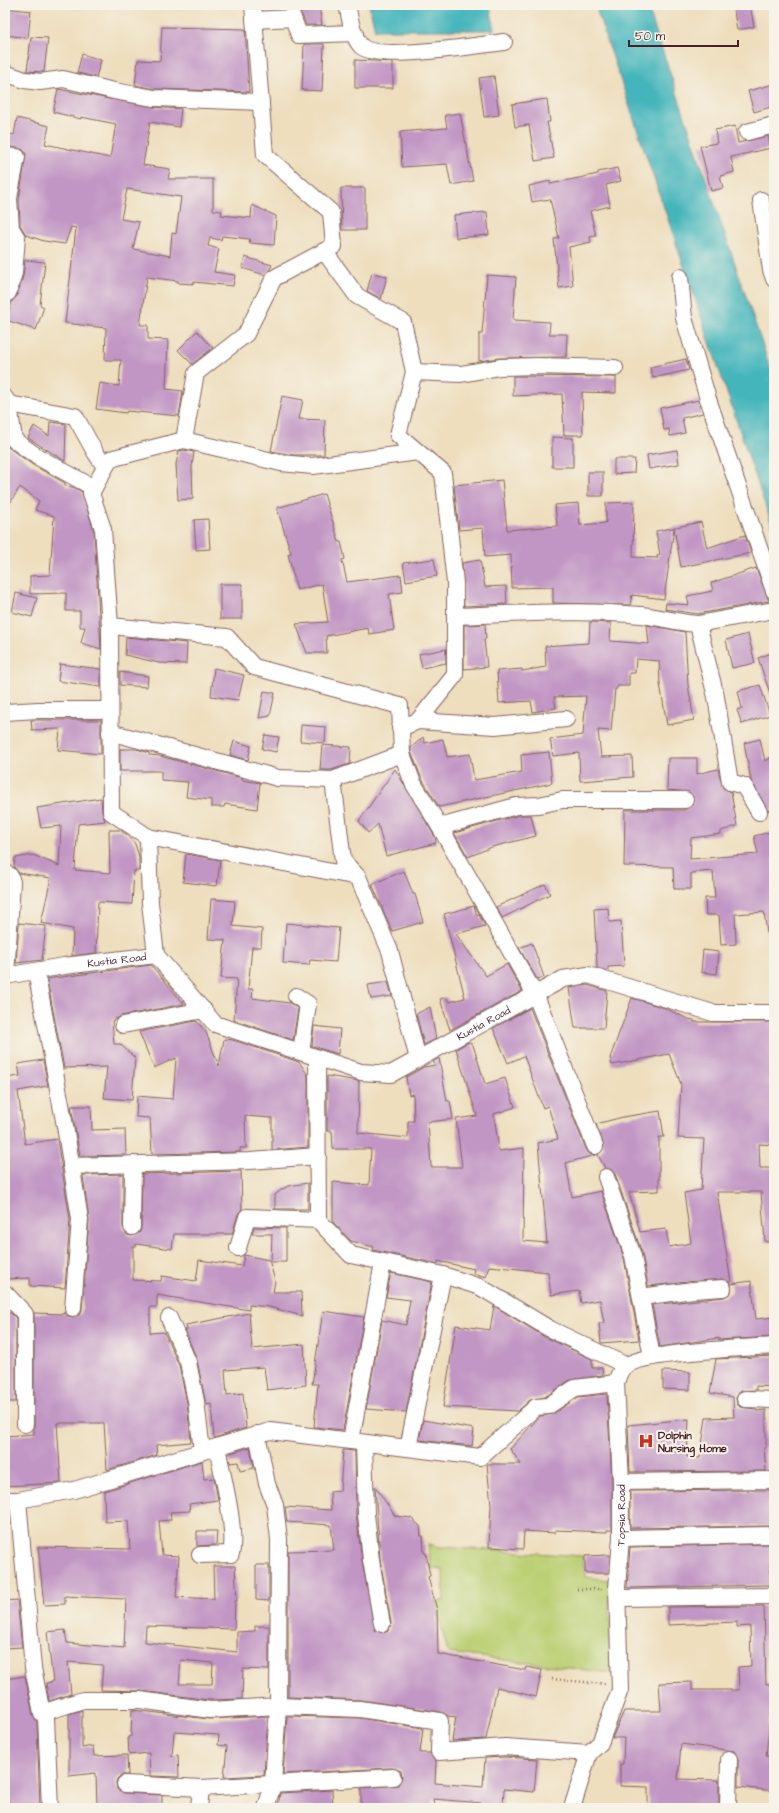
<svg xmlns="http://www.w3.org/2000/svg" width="779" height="1813" viewBox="0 0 779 1813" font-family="'Architects Daughter',sans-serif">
<rect width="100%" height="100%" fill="#f7f3e8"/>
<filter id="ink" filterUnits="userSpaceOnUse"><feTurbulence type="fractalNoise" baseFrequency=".025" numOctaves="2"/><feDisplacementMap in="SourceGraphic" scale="8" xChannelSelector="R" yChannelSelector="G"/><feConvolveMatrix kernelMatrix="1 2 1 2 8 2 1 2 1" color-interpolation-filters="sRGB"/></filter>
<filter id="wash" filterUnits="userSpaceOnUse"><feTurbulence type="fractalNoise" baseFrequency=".012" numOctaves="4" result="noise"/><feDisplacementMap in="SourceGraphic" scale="16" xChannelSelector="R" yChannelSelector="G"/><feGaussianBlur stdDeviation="0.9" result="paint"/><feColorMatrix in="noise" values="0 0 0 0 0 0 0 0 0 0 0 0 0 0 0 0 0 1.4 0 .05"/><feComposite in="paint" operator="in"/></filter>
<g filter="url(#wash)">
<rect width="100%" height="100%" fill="#eedebe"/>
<path fill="#bbd074" stroke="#827850" d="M 428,1544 L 441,1547 L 582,1556 L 585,1577 L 609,1580 L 611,1673 L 448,1653 L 435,1600 L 444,1601 L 443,1570 L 431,1568 Z"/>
<path fill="#45b5bc" stroke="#486a74" d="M 369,5 L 490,5 L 494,30 L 375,30 Z
M 595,5 L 647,5 L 774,379 L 774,531 Z"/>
<g id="blocks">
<path fill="#c195c4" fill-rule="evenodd" d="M 314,5 L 319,5 L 322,25 L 306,25 L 302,15 L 296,7 Z
M 733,5 L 750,5 L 754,27 L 737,30 Z
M 5,8 L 31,11 L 28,38 L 5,35 Z
M 162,27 L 245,29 L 249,92 L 155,89 L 135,85 L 138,60 L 160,61 Z
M 31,37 L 48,38 L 44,72 L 27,71 Z
M 304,44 L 324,44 L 322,91 L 302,90 Z
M 82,54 L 101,60 L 96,77 L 77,73 Z
M 355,60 L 393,62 L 393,88 L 355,88 Z
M 494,76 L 499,115 L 484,117 L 479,78 Z
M 774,84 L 774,106 L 754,112 L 748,91 Z
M 58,89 L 152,107 L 181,109 L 179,127 L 150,122 L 143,165 L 170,169 L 168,179 L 213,179 L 213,210 L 222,211 L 221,215 L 251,218 L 252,205 L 276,216 L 274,245 L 249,243 L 250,239 L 222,236 L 221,240 L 210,238 L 208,246 L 219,249 L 214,272 L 235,275 L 233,286 L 193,282 L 193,284 L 178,283 L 178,281 L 147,277 L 140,325 L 148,325 L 148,339 L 168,340 L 166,389 L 183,391 L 179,416 L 127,411 L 126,413 L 96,409 L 100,383 L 119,386 L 121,360 L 105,360 L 106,328 L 65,323 L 76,228 L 71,227 L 65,244 L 44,241 L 26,235 L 20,225 L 19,199 L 26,154 L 23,150 L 18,148 L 5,147 L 5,133 L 14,135 L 17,118 L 49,126 L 45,144 L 110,158 L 116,124 L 81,117 L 81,119 L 53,112 ZM 127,189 L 181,197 L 176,234 L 172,233 L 170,256 L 133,249 L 139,222 L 121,219 Z
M 547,99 L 550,122 L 547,122 L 554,158 L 535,161 L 529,125 L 515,127 L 512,104 Z
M 460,113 L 473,181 L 451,185 L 447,164 L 402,167 L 400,132 L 447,128 L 445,115 Z
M 735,126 L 738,143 L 768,136 L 771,148 L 731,157 L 734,172 L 720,176 L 723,188 L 711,191 L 700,146 L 717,143 L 715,130 Z
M 617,168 L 621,181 L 606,185 L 610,206 L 590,211 L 596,236 L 590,237 L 591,242 L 569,247 L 573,286 L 559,288 L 554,239 L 559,238 L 550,199 L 532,202 L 529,186 L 550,181 L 550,184 L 598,174 L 598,172 Z
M 341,188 L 365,188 L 365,230 L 342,230 Z
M 487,212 L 489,235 L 456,238 L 454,215 Z
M 245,257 L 272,265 L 270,269 L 265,275 L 242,268 Z
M 25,260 L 45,262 L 40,305 L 44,307 L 36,330 L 6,320 L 12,301 L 17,296 L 23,276 Z
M 372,273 L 387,276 L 381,299 L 367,291 Z
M 487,275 L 516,277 L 513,320 L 550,322 L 549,334 L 567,334 L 566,357 L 500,358 L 479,361 L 479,334 L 482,334 Z
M 197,331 L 213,348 L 192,364 L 178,350 Z
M 686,359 L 689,370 L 653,378 L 650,367 Z
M 513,376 L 616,377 L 616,393 L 582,392 L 583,435 L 564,435 L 562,394 L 513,396 Z
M 282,396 L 303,400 L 299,419 L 325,420 L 324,455 L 293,455 L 271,451 Z
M 699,400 L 703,413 L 682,418 L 685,433 L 670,436 L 669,429 L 664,430 L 660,408 Z
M 50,422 L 66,424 L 65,461 L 28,438 L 34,426 L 49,436 Z
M 552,437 L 573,438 L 573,467 L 552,467 Z
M 5,443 L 9,448 L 33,465 L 65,483 L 65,486 L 73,487 L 82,492 L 94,531 L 101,649 L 81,643 L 85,627 L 80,627 L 80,611 L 66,611 L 66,593 L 30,594 L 30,576 L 50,575 L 54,516 L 35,510 L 39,501 L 20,487 L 5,511 Z
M 184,450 L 194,452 L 192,467 L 193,499 L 178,500 L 176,464 L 179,451 Z
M 677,450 L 679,464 L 649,469 L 647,455 Z
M 614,459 L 635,459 L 634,473 L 614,474 Z
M 588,472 L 603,472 L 603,496 L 588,496 Z
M 502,480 L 507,530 L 557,526 L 555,505 L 578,503 L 580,525 L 605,523 L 606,522 L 606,503 L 634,502 L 633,557 L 658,558 L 657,555 L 660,555 L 656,531 L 701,522 L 707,548 L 745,535 L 751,553 L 681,567 L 674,528 L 664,599 L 632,595 L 630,605 L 553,603 L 553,587 L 512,588 L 511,555 L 485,557 L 483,528 L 459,530 L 454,485 Z
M 324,494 L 339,542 L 341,542 L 345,559 L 342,560 L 347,582 L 401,575 L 403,592 L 389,594 L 394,630 L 369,634 L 368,628 L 326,636 L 327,653 L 307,653 L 296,624 L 328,622 L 322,584 L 297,590 L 288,554 L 291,553 L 277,508 Z
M 208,519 L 210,549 L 196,550 L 194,520 Z
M 434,559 L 437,576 L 406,581 L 403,563 Z
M 480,560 L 485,587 L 506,586 L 507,604 L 464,606 L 462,563 Z
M 756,568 L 769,601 L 698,614 L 665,609 L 666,603 L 689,605 L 687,596 L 713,591 L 711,583 Z
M 220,584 L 242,584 L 242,619 L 220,619 Z
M 16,593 L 37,598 L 32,617 L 12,612 Z
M 590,622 L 611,623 L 610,641 L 649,644 L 647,625 L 685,632 L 688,685 L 694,720 L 667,725 L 660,684 L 659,661 L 636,659 L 635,673 L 629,673 L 629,686 L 617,686 L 617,689 L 615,689 L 611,731 L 598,730 L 601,757 L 632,756 L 633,777 L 580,781 L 579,753 L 553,756 L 550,739 L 583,735 L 586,696 L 554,697 L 556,708 L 533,712 L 531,701 L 499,703 L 497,671 L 522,669 L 522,671 L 546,667 L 545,646 L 589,643 Z
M 485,624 L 486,639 L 484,639 L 487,667 L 464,669 L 464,625 Z
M 748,634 L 755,663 L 732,668 L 726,640 Z
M 126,637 L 187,643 L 186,664 L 159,663 L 125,655 Z
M 446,649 L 446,663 L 422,668 L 419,654 Z
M 774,652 L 774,699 L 772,699 L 758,658 Z
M 60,664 L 101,669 L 101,687 L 58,681 Z
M 214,668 L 244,675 L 238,700 L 211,696 Z
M 120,672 L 148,676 L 147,687 L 120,685 Z
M 760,685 L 770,715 L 742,724 L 737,710 L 742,708 L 738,691 Z
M 264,691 L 275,693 L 270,716 L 259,718 Z
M 31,720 L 101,720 L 101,754 L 58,750 L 60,729 L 32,730 Z
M 301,725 L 326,727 L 325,743 L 300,741 Z
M 265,735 L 279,737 L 276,752 L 262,749 Z
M 423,737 L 425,743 L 443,739 L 447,757 L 470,754 L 474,780 L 522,772 L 521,755 L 549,752 L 552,783 L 439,807 L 422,779 L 411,752 L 411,748 Z
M 760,739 L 765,761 L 774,756 L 774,808 L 768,811 L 751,780 L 744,743 Z
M 234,741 L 251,746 L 248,760 L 230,755 Z
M 322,745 L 351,747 L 350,764 L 331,770 L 320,770 Z
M 120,749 L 137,749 L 149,753 L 149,755 L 160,756 L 243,778 L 242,780 L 260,783 L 257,809 L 225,804 L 224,807 L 211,807 L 211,800 L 186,797 L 188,782 L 161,780 L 161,771 L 120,771 Z
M 668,758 L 697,758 L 697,774 L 718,769 L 723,788 L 731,792 L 737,826 L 721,831 L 721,834 L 691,838 L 690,859 L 758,854 L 754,836 L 774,831 L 774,933 L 767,933 L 764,912 L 735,914 L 736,944 L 721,945 L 719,915 L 706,915 L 705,898 L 715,898 L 713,871 L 691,873 L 691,889 L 674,889 L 673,867 L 624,866 L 625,810 L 685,810 L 693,804 L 693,796 L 689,792 L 667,790 Z
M 395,769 L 435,837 L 436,843 L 386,856 L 378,824 L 368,833 L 359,821 Z
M 101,798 L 102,812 L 105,821 L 78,824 L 75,870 L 110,873 L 109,830 L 120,830 L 129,836 L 135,844 L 139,856 L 139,871 L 134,871 L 132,904 L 98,902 L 96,953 L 72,956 L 73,929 L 41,923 L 51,878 L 19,873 L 14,867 L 15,858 L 33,855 L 59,866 L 61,826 L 41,828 L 37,808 Z
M 519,815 L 531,815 L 536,836 L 492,847 L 468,857 L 454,833 Z
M 186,854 L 220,860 L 217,886 L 183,882 Z
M 404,871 L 413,894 L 415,894 L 423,922 L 392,931 L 372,884 Z
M 545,884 L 550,894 L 502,918 L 496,907 Z
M 211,899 L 235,901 L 233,926 L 262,929 L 261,947 L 252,947 L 248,989 L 253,989 L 252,998 L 290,1003 L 298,1009 L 293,1040 L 234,1020 L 237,979 L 221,978 L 225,940 L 208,939 Z
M 474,906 L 477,916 L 479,915 L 485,926 L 456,934 L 486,976 L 507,964 L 522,991 L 450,1030 L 440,999 L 446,997 L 449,1002 L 465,998 L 444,914 Z
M 608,908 L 609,922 L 621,921 L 624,966 L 608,967 L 608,971 L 597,968 L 594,909 Z
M 19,923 L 46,926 L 42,960 L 16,963 Z
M 286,923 L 339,928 L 336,962 L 310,960 L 309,965 L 283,963 Z
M 532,943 L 544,977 L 537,979 L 519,948 Z
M 703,950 L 719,952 L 717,974 L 701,972 Z
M 151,965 L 184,1004 L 121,1016 L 112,1021 L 114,1044 L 120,1044 L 135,1058 L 132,1100 L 104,1098 L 107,1067 L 64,1068 L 47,979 Z
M 388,982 L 392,996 L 371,999 L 368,985 Z
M 587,985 L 607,991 L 604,1028 L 575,1028 L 569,988 Z
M 632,998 L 665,1008 L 688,1019 L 694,1020 L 694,1022 L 774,1022 L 774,1145 L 759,1144 L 760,1168 L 774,1168 L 774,1242 L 765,1242 L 761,1192 L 717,1192 L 731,1283 L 722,1279 L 648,1286 L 642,1253 L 615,1174 L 612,1170 L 605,1168 L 598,1155 L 604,1147 L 596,1124 L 623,1117 L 660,1111 L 664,1137 L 659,1137 L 659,1191 L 629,1192 L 640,1232 L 666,1229 L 669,1247 L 691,1243 L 684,1193 L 701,1190 L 704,1139 L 678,1138 L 681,1084 L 669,1054 L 612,1065 L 610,1058 Z
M 430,1007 L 436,1039 L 424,1045 L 416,1014 Z
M 530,1008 L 586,1149 L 589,1154 L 595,1155 L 566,1163 L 572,1197 L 601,1191 L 624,1258 L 639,1340 L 601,1343 L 599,1323 L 604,1323 L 600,1300 L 581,1303 L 579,1291 L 551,1295 L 548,1272 L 489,1266 L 486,1277 L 473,1273 L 474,1269 L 438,1261 L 438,1264 L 373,1250 L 374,1247 L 351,1241 L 333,1222 L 333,1182 L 369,1185 L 371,1149 L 333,1149 L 332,1131 L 327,1131 L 327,1076 L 359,1081 L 358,1133 L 408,1138 L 408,1121 L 414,1121 L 413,1094 L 409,1095 L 406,1077 L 424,1067 L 435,1065 L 433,1062 L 439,1058 L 447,1101 L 450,1101 L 453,1119 L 428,1122 L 431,1167 L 462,1167 L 456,1119 L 477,1116 L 456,1049 L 469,1042 L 473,1045 L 485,1084 L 505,1078 L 515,1107 L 494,1114 L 499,1151 L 524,1148 L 523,1241 L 547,1243 L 538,1143 L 558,1139 L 548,1106 L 543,1108 L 524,1056 L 508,1063 L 493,1028 Z
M 196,1021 L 205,1030 L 219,1066 L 224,1039 L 233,1040 L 299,1062 L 308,1075 L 308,1147 L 272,1150 L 272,1118 L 245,1116 L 246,1148 L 240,1148 L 240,1152 L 152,1154 L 150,1118 L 136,1117 L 137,1096 L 173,1099 L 176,1058 L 154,1068 L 139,1032 Z
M 314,1026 L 340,1029 L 338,1054 L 312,1046 Z
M 43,1060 L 48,1086 L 18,1091 L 25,1144 L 57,1139 L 70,1219 L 65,1288 L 30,1286 L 30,1278 L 5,1279 L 5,1078 L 20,1076 L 18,1064 Z
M 71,1106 L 91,1106 L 92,1130 L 125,1129 L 126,1155 L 80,1156 Z
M 241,1171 L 242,1209 L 238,1214 L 232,1234 L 174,1234 L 172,1249 L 136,1244 L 136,1247 L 133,1247 L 133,1280 L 161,1281 L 162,1276 L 196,1281 L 199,1260 L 242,1266 L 244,1255 L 269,1260 L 275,1281 L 273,1292 L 301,1292 L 302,1316 L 269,1307 L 249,1305 L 249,1310 L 157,1295 L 157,1307 L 150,1307 L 150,1333 L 164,1332 L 179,1365 L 187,1403 L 191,1442 L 156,1445 L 157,1455 L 107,1470 L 104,1423 L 57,1423 L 61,1483 L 5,1486 L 5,1436 L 34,1434 L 34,1313 L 64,1314 L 64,1312 L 67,1316 L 73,1317 L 81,1314 L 82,1309 L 89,1220 L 83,1175 L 123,1174 L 123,1227 L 127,1235 L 132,1236 L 140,1232 L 141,1228 L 142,1174 Z
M 308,1183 L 308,1209 L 275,1209 L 275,1195 L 281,1190 L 288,1186 Z
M 254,1227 L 286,1228 L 286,1262 L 271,1262 L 272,1234 L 252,1234 Z
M 391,1273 L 432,1282 L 406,1412 L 366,1409 L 382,1320 L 406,1325 L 410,1300 L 386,1297 Z
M 751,1281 L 756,1319 L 774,1317 L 774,1337 L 719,1340 L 719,1338 L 660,1347 L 652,1305 L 724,1297 L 731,1293 L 731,1284 Z
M 494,1306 L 545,1337 L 592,1359 L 592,1368 L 602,1368 L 603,1375 L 570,1380 L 545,1397 L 530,1400 L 518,1411 L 443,1407 L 456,1325 L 490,1330 Z
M 323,1311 L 364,1317 L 343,1430 L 314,1427 L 318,1384 L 312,1384 Z
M 5,1313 L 11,1313 L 16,1318 L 16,1402 L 5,1402 Z
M 249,1313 L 252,1349 L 304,1344 L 306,1385 L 267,1390 L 264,1367 L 225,1370 L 227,1395 L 243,1393 L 246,1428 L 214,1438 L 211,1404 L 206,1405 L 197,1360 L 185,1330 L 187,1330 L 186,1325 Z
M 774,1356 L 774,1387 L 756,1386 L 756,1390 L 740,1391 L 736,1398 L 737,1404 L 740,1407 L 756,1409 L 756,1411 L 766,1410 L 766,1448 L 764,1448 L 766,1471 L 630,1472 L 628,1425 L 689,1419 L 687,1457 L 700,1458 L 706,1418 L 734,1417 L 733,1397 L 710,1393 L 716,1359 Z
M 663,1371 L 690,1372 L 690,1390 L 663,1389 Z
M 607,1394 L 612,1482 L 612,1530 L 607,1530 L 607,1532 L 555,1530 L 555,1533 L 524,1531 L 523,1549 L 489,1547 L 491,1505 L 487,1464 L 521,1464 L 510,1449 L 540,1416 L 553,1414 L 578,1397 Z
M 423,1420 L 474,1429 L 472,1446 L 419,1440 Z
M 250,1447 L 254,1468 L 240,1471 L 238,1462 L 230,1463 L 228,1454 Z
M 343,1450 L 355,1451 L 356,1514 L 362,1561 L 375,1630 L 384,1633 L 388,1631 L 391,1623 L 380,1559 L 375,1486 L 395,1516 L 411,1518 L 420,1526 L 421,1536 L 423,1536 L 424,1553 L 426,1553 L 430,1576 L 428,1577 L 437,1610 L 438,1654 L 525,1670 L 526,1667 L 542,1670 L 536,1697 L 497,1687 L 486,1739 L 452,1741 L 456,1717 L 448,1716 L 441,1712 L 361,1700 L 288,1697 L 288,1551 L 334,1550 L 331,1525 L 287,1522 L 285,1507 L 331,1510 L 330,1492 L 340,1491 Z
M 202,1461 L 204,1479 L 214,1478 L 218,1500 L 189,1504 L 190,1511 L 170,1512 L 171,1520 L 159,1521 L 162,1555 L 179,1556 L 176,1597 L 214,1599 L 213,1566 L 235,1566 L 237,1601 L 235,1601 L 234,1629 L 146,1626 L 145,1642 L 237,1652 L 237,1632 L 255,1631 L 255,1626 L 269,1626 L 269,1670 L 243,1669 L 242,1699 L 210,1700 L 141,1691 L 101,1690 L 103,1665 L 68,1662 L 71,1694 L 49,1701 L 46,1683 L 53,1682 L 47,1632 L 65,1630 L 67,1643 L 124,1648 L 126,1599 L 65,1596 L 65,1604 L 44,1605 L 38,1547 L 130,1549 L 128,1521 L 105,1522 L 104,1491 ZM 181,1660 L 213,1663 L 212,1684 L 179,1684 Z
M 772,1490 L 774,1526 L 630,1528 L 630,1491 Z
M 197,1531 L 217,1531 L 216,1545 L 197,1546 Z
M 774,1544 L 774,1562 L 770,1563 L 771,1585 L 627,1588 L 630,1547 Z
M 610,1555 L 609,1573 L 585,1573 L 585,1556 Z
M 256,1565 L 269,1565 L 269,1601 L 256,1600 Z
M 17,1600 L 22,1647 L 5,1648 L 5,1601 Z
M 764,1606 L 766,1684 L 774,1684 L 774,1718 L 770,1718 L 766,1756 L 774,1757 L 774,1791 L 738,1787 L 738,1759 L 734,1751 L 681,1744 L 678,1779 L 719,1780 L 719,1808 L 648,1808 L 648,1787 L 620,1786 L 620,1764 L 623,1764 L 624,1738 L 612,1738 L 624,1711 L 661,1711 L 659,1683 L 692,1682 L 692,1690 L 739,1690 L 738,1667 L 751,1666 L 750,1626 L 737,1627 L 737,1622 L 668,1625 L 668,1607 Z
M 25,1676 L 33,1715 L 37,1722 L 40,1808 L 7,1808 L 7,1785 L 5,1785 L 5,1705 L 8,1705 L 5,1679 Z
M 82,1710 L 82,1748 L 93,1746 L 94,1756 L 127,1755 L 128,1775 L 121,1775 L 117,1779 L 116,1783 L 117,1789 L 124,1793 L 162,1795 L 162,1808 L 97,1808 L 96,1773 L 69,1776 L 69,1714 Z
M 132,1710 L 209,1719 L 268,1716 L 264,1775 L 224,1777 L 227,1746 L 218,1745 L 219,1735 L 174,1732 L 172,1756 L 178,1755 L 179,1777 L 150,1776 L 149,1753 L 129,1755 L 128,1737 L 131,1736 Z
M 287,1716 L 359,1718 L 423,1728 L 420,1753 L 430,1753 L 436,1761 L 435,1783 L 483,1787 L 485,1758 L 505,1757 L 537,1759 L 534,1792 L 504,1789 L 503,1808 L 481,1808 L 482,1803 L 433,1799 L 434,1808 L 361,1806 L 361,1788 L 398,1785 L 402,1777 L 401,1771 L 392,1768 L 283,1774 Z
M 332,1790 L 333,1808 L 278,1808 L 280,1793 Z"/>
</g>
</g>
<g filter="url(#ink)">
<use href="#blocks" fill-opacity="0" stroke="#83625e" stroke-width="1"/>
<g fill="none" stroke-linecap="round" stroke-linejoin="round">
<g stroke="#83625e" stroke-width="18">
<g id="minor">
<path d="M 347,5 C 350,17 352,37 361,46 C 377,62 479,45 504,42"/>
<path d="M 254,20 L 293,18 L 299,35 L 355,33"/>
<path d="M 5,73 L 25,80 L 40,82 L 63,79 L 114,91 L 154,98 L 261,102"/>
<path d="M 747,132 L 774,125"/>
<path d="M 5,156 L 17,157 L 9,198 L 11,228 L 17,238 L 14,273 L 8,293"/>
<path d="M 761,200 L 771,270 L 774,279"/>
<path d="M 324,251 L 357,296 L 403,322 L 414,372 L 398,435 L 443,473 L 455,583 L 455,675 L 418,721 L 400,728"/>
<path d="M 680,277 L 684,318 L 708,399 L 774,591"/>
<path d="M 414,372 L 461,374 L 500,367 L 537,366 L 615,368"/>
<path d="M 5,398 L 9,404 L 75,416 L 95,452 L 105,467"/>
<path d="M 9,404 L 14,440 L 38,457 L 94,488"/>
<path d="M 184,440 L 281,463 L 313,466 L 418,452"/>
<path d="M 455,616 C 516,614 579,609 641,615 C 660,617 678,623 698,624 L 774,610"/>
<path d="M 698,624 L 716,697 L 730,782 L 744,786 L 759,812"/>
<path d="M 110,626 L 227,637 L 254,667 L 400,706 L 402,754 L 413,783 L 440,827 L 536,996 L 595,1146"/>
<path d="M 5,712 L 38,710 L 109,710"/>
<path d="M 418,721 L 495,726 L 566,719"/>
<path d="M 110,732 L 278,778 L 333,780 L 402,754"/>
<path d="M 333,780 L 343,861 L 358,877 L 390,951 L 418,1059"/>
<path d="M 440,827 L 516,806 L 539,805 L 562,800 L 685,800"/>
<path d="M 148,837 L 358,877"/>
<path d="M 5,872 L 10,876 L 12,882 L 6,976"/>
<path d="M 156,955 L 150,903 L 148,837 L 111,812 L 110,626 L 103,529 L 91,493 L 110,459 L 184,440 L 196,373 L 246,334 L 274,278 L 334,246 L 331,212 L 265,155 L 253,5"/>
<path id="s1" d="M 156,955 L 215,1024 L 361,1072 L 391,1074 L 563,979 L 588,975 L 713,1013 L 774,1013"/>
<path d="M 36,971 L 65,1126 L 80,1219 L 73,1308"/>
<path id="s2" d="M 5,976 L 64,966 L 156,955"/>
<path d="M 296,996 L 308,1004 L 301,1052"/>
<path d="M 123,1025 L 204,1010"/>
<path d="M 317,1058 L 318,1220 L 351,1255 L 443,1275 L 480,1287 L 550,1329 L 625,1365"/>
<path d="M 71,1166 L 250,1161 L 318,1156"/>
<path d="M 606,1177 L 633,1256 L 652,1357"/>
<path d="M 132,1227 L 133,1164"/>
<path d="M 238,1248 L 247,1217 L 318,1220"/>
<path d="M 5,1293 L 25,1314 L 25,1424"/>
<path d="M 641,1297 L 693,1290 L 723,1288"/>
<path d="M 169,1318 L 188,1362 L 196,1401 L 202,1451"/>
<path d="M 745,1399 L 774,1400"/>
<path d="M 351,1441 L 383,1262"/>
<path d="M 364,1443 L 366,1514 L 371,1560 L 382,1624"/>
<path d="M 408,1448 L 443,1275"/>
<path d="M 621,1482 L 774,1480"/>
<path d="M 5,1500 L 18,1500 L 74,1490 L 270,1431 L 480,1457 L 536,1407 L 548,1406 L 575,1388 L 616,1383"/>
<path d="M 18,1500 L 33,1668 L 42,1713 L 46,1718 L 50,1808"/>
<path d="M 621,1538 L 774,1535"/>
<path d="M 200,1555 L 231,1554 C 237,1531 222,1473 217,1447"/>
<path d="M 618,1598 L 772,1596"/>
<path d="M 42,1713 L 83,1700 L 140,1700 L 210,1710 L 278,1706 L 279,1539 L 275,1505 L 267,1484 L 257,1434"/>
<path d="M 125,1784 L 201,1788 L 393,1777"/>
<path d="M 199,1808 L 201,1788"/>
<path d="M 266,1808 L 273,1784 L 278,1706 L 360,1709 L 440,1721 L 439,1752 L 505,1747 L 589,1753"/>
<path id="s3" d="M 572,1808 L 589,1753 L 600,1743 L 620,1690 L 617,1588 L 621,1538 L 621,1482 L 616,1383 C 618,1377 619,1371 624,1367 C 639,1352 748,1348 774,1346"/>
<path d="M 728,1808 L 729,1759"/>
</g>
</g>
<path stroke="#83625e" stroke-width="2.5" stroke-dasharray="1 3" stroke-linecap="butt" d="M 577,1589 L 603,1589
M 552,1679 L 605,1684"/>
<use href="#minor" stroke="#fff" stroke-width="16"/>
</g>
</g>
<defs>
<g id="hospital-bare" transform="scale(1.2)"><path d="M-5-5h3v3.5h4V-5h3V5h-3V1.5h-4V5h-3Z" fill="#c8321e" stroke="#f7f3e8" stroke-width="2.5" paint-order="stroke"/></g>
</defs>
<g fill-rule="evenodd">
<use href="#hospital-bare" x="646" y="1441"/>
</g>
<g text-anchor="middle" stroke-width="4" stroke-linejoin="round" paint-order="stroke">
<g font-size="11" fill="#4a1f2b" stroke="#f7f3e8">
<text dy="4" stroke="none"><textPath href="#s2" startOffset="113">Kustia Road</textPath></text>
<text dy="4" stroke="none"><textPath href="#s1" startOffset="380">Kustia Road</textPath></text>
<text dy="4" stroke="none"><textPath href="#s3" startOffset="304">Topsia Road</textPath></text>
</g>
<g font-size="11" font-weight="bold" fill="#4a1f2b" stroke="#f7f3e8" text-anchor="start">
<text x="658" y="1439">Dolphin<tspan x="658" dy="13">Nursing Home</tspan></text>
</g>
</g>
<rect width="779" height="1813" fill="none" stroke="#f7f3e8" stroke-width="20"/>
<path d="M629 40v6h109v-6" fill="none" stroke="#4a1f2b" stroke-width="2"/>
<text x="635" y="40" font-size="12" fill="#4a1f2b" stroke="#f7f3e8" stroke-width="3" paint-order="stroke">50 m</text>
</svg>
